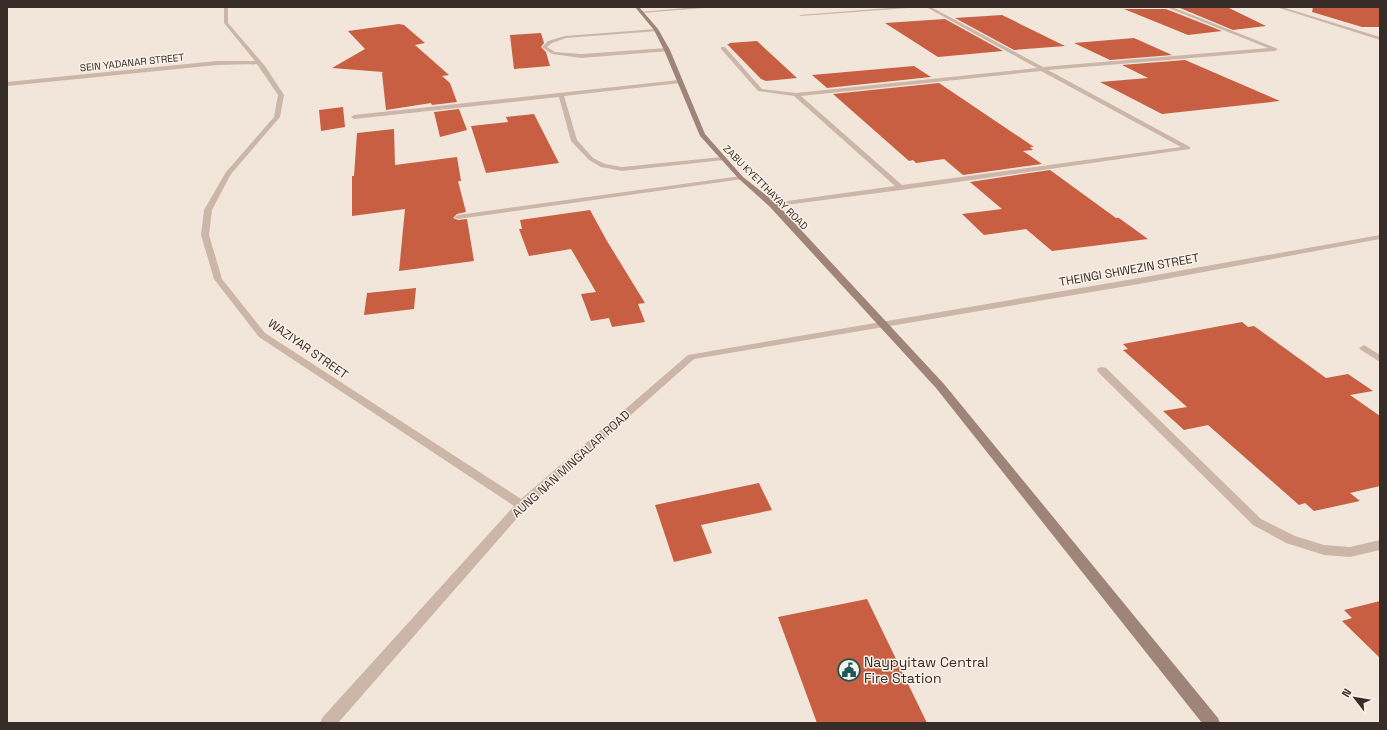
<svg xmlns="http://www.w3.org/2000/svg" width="1387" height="730" viewBox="0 0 1387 730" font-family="'Space Grotesk',sans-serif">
<rect width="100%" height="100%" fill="#f2e6db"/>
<path fill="#c85f43" d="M 1313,7 L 1380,7 L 1380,27 L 1362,27 L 1312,12 Z
M 1180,8 L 1229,8 L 1266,26 L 1233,30 Z
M 1124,9 L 1166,9 L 1222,31 L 1188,35 Z
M 1002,15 L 1065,46 L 1014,50 L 955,18 Z
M 945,19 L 1003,51 L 938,57 L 885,23 Z
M 399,24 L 404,25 L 425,43 L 415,45 L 449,75 L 442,76 L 450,83 L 457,102 L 432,105 L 431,103 L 386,110 L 382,73 L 383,72 L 332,68 L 365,49 L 348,31 Z
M 541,33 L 544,43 L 541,47 L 546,52 L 550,66 L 514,69 L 510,35 Z
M 1134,38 L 1172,55 L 1110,60 L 1074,43 Z
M 757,41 L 797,78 L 766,81 L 761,79 L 727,44 L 730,44 L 729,43 Z
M 1185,60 L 1280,101 L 1162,114 L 1100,82 L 1148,78 L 1122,65 Z
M 914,66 L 931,77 L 827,88 L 812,75 Z
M 939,83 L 1034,147 L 1030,147 L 1033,150 L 1023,151 L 1042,164 L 963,175 L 944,159 L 916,163 L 913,160 L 909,161 L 833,94 Z
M 343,107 L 345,127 L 321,131 L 319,110 Z
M 459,109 L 467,130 L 440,137 L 434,112 Z
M 534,114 L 559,163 L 486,173 L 471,126 L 508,122 L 506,117 Z
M 394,129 L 395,165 L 457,157 L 461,181 L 458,181 L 466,212 L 457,214 L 453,218 L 458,220 L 467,219 L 474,261 L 399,271 L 405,209 L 352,216 L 352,176 L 354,176 L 357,133 Z
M 1050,170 L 1116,218 L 1119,218 L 1148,239 L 1052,251 L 1026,229 L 984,235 L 962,214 L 1002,209 L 970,182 Z
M 590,210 L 607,241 L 645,303 L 638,304 L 645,322 L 612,327 L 609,318 L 591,321 L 581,294 L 596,292 L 571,249 L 529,256 L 519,229 L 522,229 L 520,220 Z
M 416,288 L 414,309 L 364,315 L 367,293 Z
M 1242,322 L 1248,327 L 1254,326 L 1326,378 L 1348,374 L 1373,391 L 1350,395 L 1380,416 L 1380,486 L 1350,493 L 1360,501 L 1314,511 L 1305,503 L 1299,505 L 1208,425 L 1184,430 L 1163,411 L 1187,407 L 1123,350 L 1128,349 L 1123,344 Z
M 759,483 L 772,510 L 701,525 L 712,553 L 674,562 L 655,505 Z
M 867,599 L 927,723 L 817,723 L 778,617 Z
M 1380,601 L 1380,658 L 1342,621 L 1352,618 L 1344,610 Z"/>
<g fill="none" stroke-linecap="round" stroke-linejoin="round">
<path fill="#cbb6a7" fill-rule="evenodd" d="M 224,7 L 228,7 L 228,23 L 265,66 L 284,95 L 280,117 L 231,174 L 212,210 L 209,235 L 222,279 L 265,333 L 521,499 L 688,355 L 1139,278 L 1380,235 L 1380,239 L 1139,284 L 694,359 L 526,508 L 338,723 L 320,723 L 322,718 L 514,506 L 259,337 L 214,279 L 201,235 L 204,210 L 226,172 L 274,117 L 278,95 L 257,64 L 217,65 L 7,86 L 7,82 L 217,61 L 255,61 L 224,23 Z
M 696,7 L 717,7 L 641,13 L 639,12 Z
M 901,7 L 922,7 L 801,16 L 799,15 Z
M 926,7 L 931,7 L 1043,67 L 1268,48 L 1166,7 L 1172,7 L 1278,49 L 1275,51 L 1048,70 L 1190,147 L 1190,149 L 901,190 L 770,207 L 769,205 L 773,203 L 895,186 L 794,96 L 758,91 L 721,49 L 721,47 L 725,47 L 762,89 L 796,93 L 1037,68 ZM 1041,71 L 1181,147 L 902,185 L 801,96 Z
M 1276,7 L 1282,7 L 1380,37 L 1380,40 Z
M 656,29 L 658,31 L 566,38 L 552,43 L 547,47 L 555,52 L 581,54 L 667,48 L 669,49 L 669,51 L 581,58 L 552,54 L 542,47 L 548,41 L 565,36 Z
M 679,80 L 681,81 L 681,83 L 564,96 L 577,140 L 593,158 L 605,164 L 622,167 L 722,157 L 724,158 L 724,160 L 622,171 L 601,167 L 589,160 L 571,141 L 559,97 L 354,119 L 351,117 L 354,115 Z
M 741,176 L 743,177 L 743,179 L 458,219 L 454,217 L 458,215 Z
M 1364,345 L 1380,355 L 1380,362 L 1361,350 L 1359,348 Z
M 1102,367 L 1106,368 L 1261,519 L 1295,536 L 1324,545 L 1350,547 L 1380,540 L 1380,550 L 1350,557 L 1324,555 L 1286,543 L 1253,525 L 1098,372 L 1097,370 L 1098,368 Z"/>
<path fill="#9e8578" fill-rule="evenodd" d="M 635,7 L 639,7 L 658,29 L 670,50 L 705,134 L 743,177 L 776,203 L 944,384 L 1218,718 L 1220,723 L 1202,723 L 936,388 L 770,207 L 739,179 L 700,136 L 664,50 L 654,30 Z"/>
</g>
<defs>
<g id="civic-ring" transform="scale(1.15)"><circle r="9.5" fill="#faf1e8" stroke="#1c5759" stroke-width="1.5"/><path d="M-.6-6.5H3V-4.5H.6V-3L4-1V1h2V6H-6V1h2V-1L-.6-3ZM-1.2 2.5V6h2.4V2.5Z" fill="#1c5759"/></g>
</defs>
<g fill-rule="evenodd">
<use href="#civic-ring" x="849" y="670"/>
</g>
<g text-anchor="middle" stroke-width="3" stroke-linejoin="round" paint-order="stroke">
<g font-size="10" fill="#372c28" stroke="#faf1e8">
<text transform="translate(132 62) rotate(-6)" y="4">SEIN YADANAR STREET</text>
<text transform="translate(766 187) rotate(45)" y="4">ZABU KYETTHAYAY ROAD</text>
</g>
<g font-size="12" fill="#372c28" stroke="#faf1e8">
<text transform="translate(1129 270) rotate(-10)" y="4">THEINGI SHWEZIN STREET</text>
<text transform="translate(308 349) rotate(35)" y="4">WAZIYAR STREET</text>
<text transform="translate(571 464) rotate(-42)" y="4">AUNG NAN MINGALAR ROAD</text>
</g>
<g font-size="14" fill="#372c28" stroke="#faf1e8" text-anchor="start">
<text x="864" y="667">Naypyitaw Central<tspan x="864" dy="16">Fire Station</tspan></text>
</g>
</g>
<rect width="1387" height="730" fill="none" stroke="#372c28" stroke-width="16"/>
<g transform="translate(1355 698) rotate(301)" stroke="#faf1e8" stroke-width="3" paint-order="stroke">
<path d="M0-3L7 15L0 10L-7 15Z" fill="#372c28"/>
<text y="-6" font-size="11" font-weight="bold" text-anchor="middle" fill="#372c28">N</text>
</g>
</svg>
